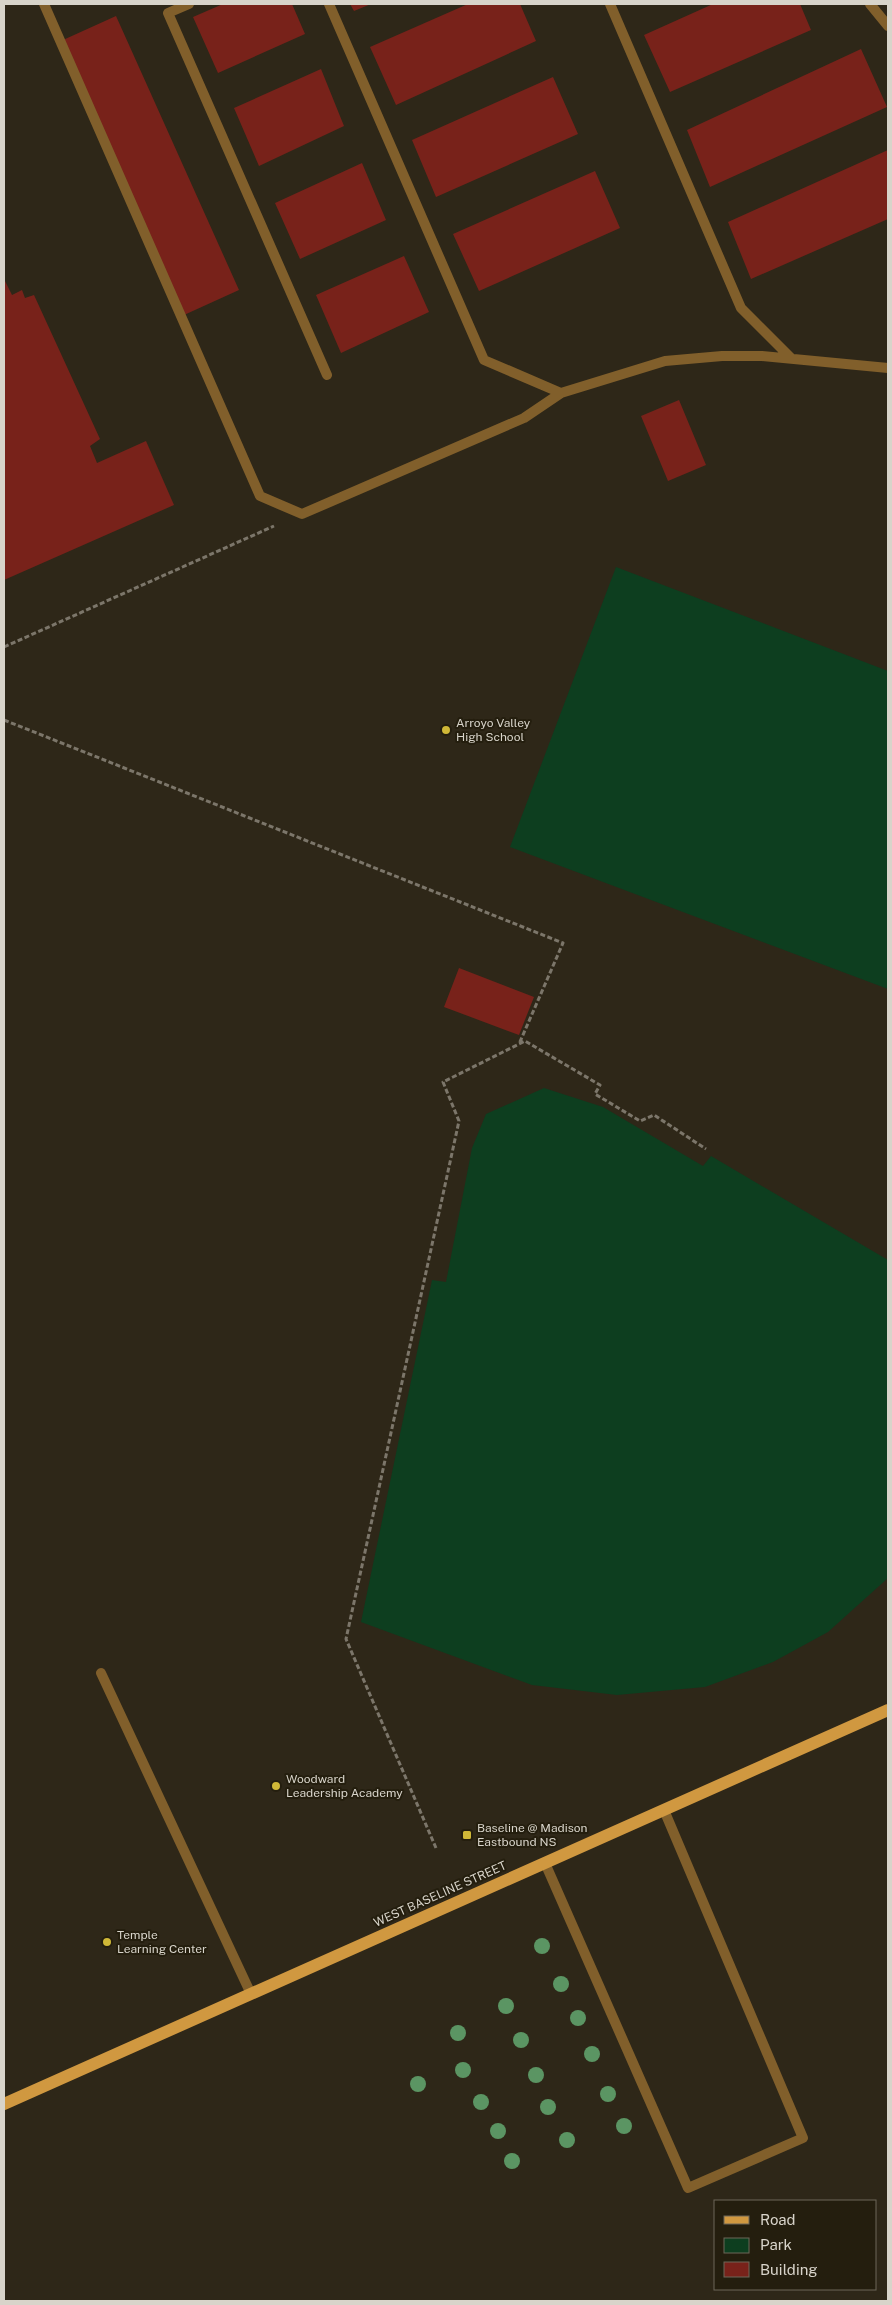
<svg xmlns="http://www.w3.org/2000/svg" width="892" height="2305" viewBox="0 0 892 2305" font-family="'Public Sans',sans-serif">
<rect width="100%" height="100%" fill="#2e2718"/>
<path fill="#0d3e1f" d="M 616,567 L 888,671 L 888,989 L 510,847 Z
M 544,1088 L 603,1107 L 703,1166 L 711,1156 L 888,1260 L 888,1578 L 828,1632 L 773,1662 L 705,1687 L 617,1695 L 532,1685 L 361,1622 L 432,1280 L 446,1282 L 472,1148 L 486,1114 Z"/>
<path fill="#78221a" d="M 223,4 L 292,4 L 305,34 L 218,73 L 193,17 Z
M 350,4 L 371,4 L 354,11 Z
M 468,4 L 520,4 L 536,41 L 396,105 L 370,47 Z
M 713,4 L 800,4 L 811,30 L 670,92 L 644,35 Z
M 116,16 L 239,290 L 184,315 L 63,40 Z
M 861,49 L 887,107 L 710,187 L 687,130 Z
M 321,69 L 344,126 L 259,166 L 234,108 Z
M 553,77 L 578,134 L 436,197 L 412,140 Z
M 888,150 L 888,219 L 751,279 L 728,222 Z
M 362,163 L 386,220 L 300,259 L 275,203 Z
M 595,171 L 620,228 L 479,291 L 453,234 Z
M 404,256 L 429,312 L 341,353 L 316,295 Z
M 4,279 L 12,295 L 22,290 L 25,298 L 34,295 L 100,439 L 90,446 L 97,463 L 146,441 L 174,505 L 4,580 Z
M 679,400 L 706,465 L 668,481 L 641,416 Z
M 459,968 L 534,997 L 519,1035 L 444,1007 Z"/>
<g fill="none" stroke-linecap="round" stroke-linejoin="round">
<path stroke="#7c766a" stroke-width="3" stroke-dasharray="5 2.5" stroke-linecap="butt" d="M 4,647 L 274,526
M 4,720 L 563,943 L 519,1044
M 436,1848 L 346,1639 L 459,1121 L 443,1082 L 525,1041 L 600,1085 L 595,1094 L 640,1121 L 654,1115 L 706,1149"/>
<path stroke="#815f2b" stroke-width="10" d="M 44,4 L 260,496 L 302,514 L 524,418 L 561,393 L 665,361 L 722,356 L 762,356 L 888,368
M 189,4 L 168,13 L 327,375
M 329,4 L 484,360 L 561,393
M 610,4 L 741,308 L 792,359
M 870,4 L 888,26
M 101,1673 L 251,1994
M 545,1863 L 688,2188 L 803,2138 L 664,1810"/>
<path stroke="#d09840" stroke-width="12" d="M 4,2104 L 888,1710"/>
</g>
<g fill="#5b9563">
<circle cx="542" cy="1946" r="8"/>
<circle cx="561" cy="1984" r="8"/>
<circle cx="506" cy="2006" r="8"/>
<circle cx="578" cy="2018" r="8"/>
<circle cx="458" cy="2033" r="8"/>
<circle cx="521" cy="2040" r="8"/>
<circle cx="592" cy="2054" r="8"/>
<circle cx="463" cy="2070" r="8"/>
<circle cx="536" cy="2075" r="8"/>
<circle cx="418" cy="2084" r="8"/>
<circle cx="608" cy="2094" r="8"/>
<circle cx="481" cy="2102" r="8"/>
<circle cx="548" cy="2107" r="8"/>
<circle cx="624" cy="2126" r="8"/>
<circle cx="498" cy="2131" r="8"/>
<circle cx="567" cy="2140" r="8"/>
<circle cx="512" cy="2161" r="8"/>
</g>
<g fill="#d0b837" stroke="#241e0e" stroke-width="2">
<circle cx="446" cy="730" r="5"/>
<circle cx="276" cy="1786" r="5"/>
<rect x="462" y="1830" width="10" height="10" rx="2.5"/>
<circle cx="107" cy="1942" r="5"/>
</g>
<g text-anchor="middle" stroke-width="4" stroke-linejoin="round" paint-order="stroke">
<g font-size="12" fill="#d8d4ca" stroke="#241e0e" text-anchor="start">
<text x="456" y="727">Arroyo Valley<tspan x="456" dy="14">High School</tspan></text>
<text x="286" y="1783">Woodward<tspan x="286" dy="14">Leadership Academy</tspan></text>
<text x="477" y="1832">Baseline @ Madison<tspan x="477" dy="14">Eastbound NS</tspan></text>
<text x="117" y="1939">Temple<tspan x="117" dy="14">Learning Center</tspan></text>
</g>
<g font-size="12" fill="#d8d4ca" stroke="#241e0e">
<text transform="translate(440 1894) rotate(-24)" y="4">WEST BASELINE STREET</text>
</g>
</g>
<rect width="892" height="2305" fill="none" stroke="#d8d4ca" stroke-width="10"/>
<rect x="714" y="2200" width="162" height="90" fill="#241e0e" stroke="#6c6759"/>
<rect x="724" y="2216" width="25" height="8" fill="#d09840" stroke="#6c6759"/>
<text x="760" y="2225" font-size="15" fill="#d8d4ca">Road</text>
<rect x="724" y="2238" width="25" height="15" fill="#0d3e1f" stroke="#6c6759"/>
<text x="760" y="2250" font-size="15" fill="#d8d4ca">Park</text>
<rect x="724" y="2262" width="25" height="15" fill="#78221a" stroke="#6c6759"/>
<text x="760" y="2275" font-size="15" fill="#d8d4ca">Building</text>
</svg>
